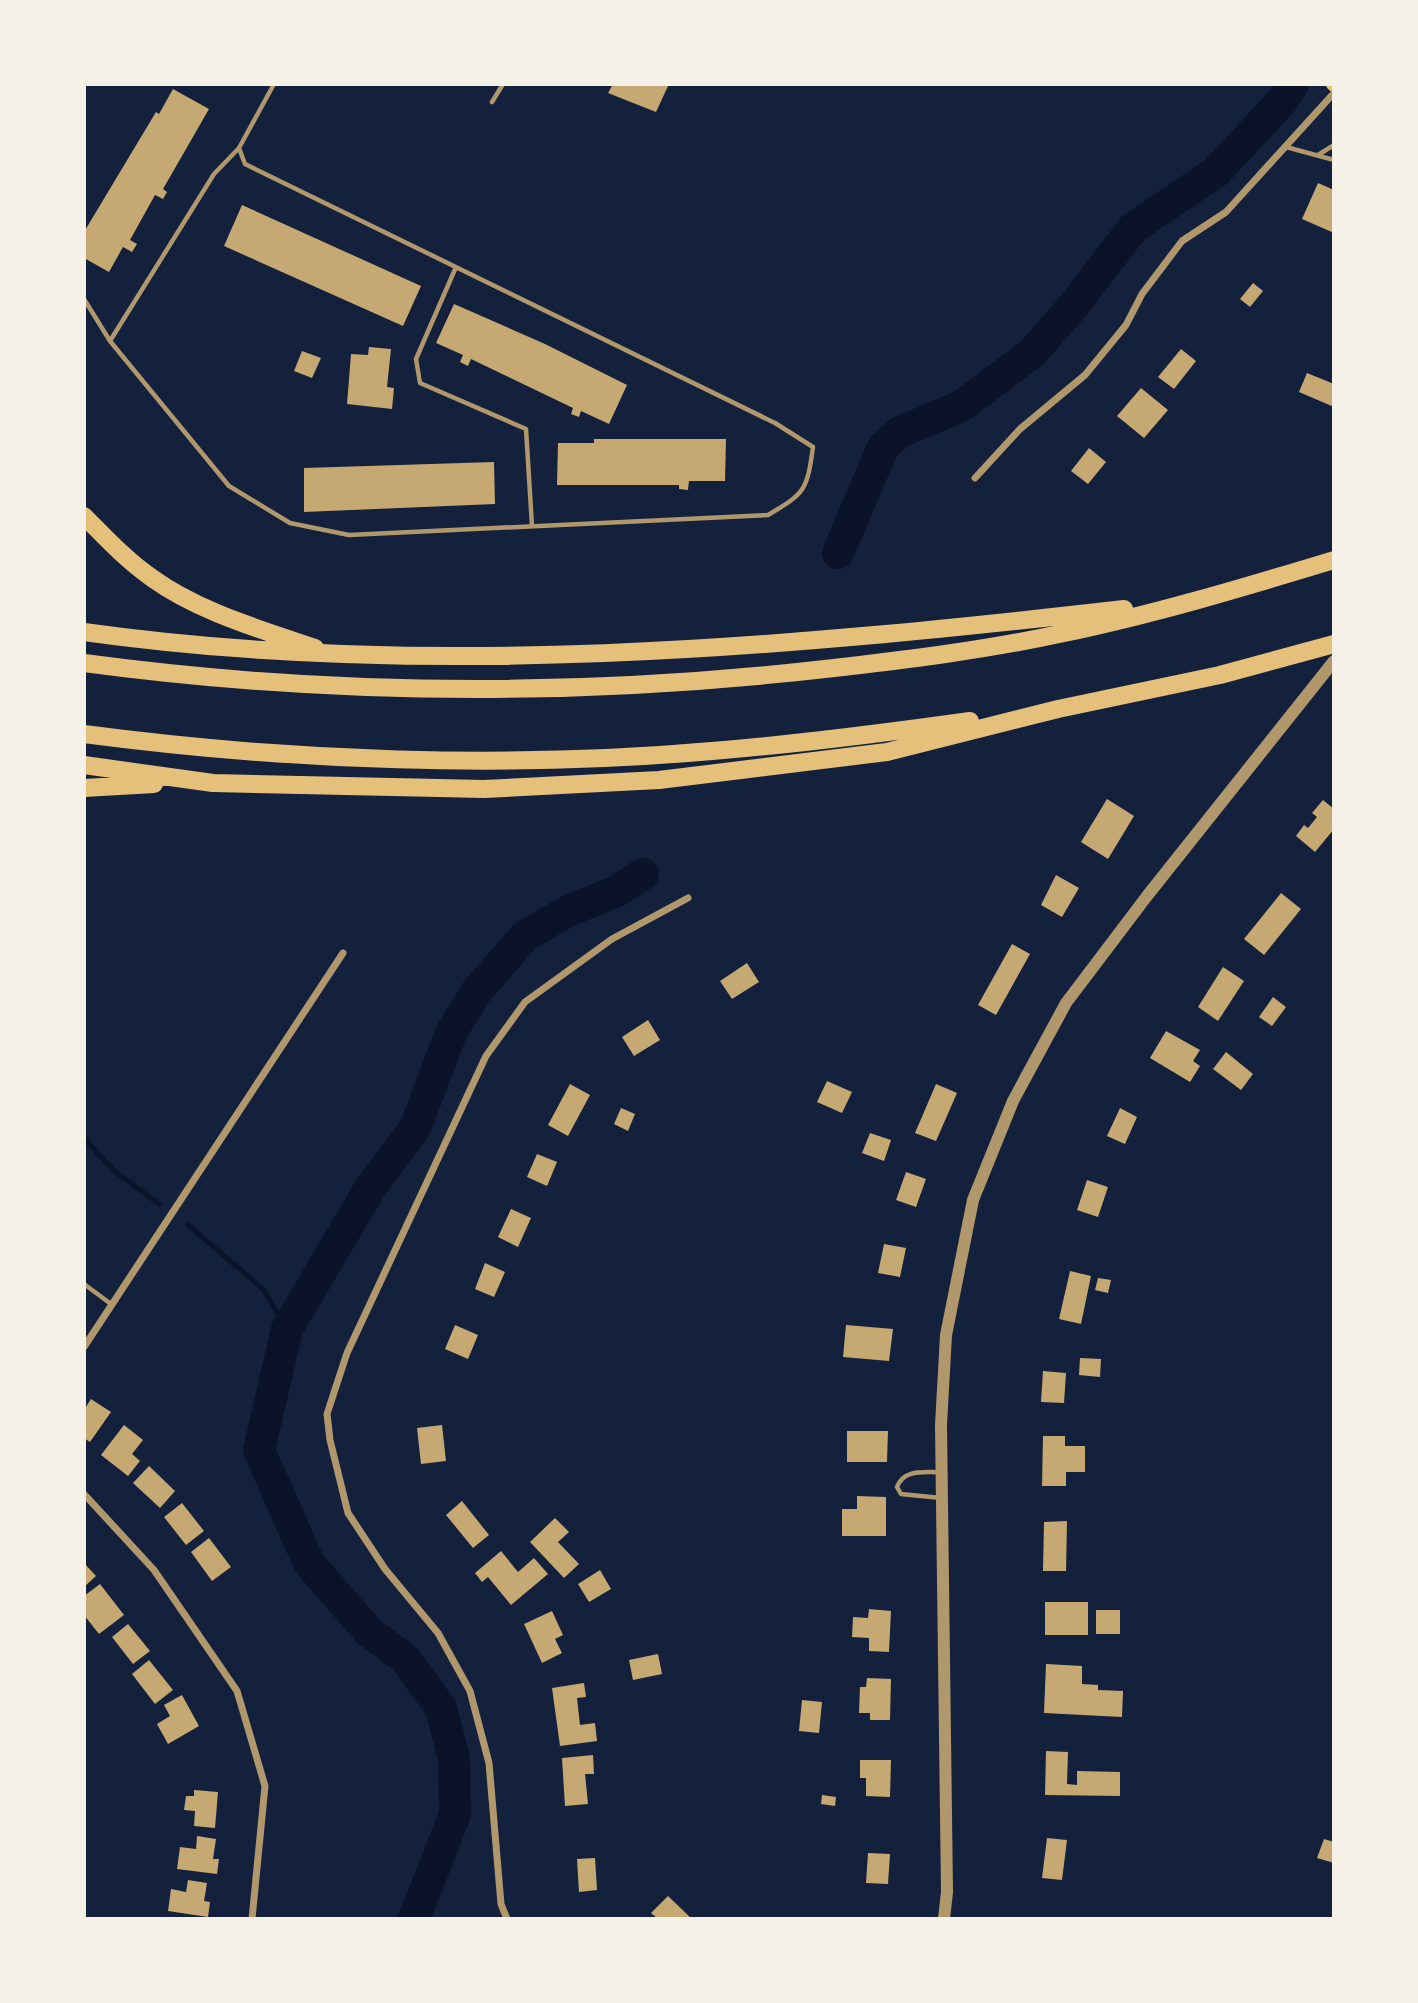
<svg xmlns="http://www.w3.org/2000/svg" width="1418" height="2003" viewBox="0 0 1418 2003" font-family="'Roboto Condensed',sans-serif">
<rect width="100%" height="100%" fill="#14213d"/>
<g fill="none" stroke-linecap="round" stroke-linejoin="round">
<path stroke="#0b132b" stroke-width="5" d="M 84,1138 L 113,1170 L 159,1204
M 188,1225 L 263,1289 L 287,1329"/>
<path stroke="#0b132b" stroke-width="32" d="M 838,553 L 883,447 L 900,432 L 962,406 L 1033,352 L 1075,304 L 1133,228 L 1216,172 L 1282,101 L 1293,84
M 414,1919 L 455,1814 L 454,1759 L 441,1708 L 405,1659 L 369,1632 L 309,1563 L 259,1450 L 287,1329 L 369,1190 L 415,1128 L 451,1033 L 476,992 L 525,936 L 568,911 L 617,891 L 643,874"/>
</g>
<path fill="#c6a872" d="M 613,84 L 669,84 L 656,112 L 608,93 Z
M 173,89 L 209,109 L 163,189 L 167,192 L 163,199 L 155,195 L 130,240 L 137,244 L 132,252 L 123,247 L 109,272 L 84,258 L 84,232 L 156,112 L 159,114 Z
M 1318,183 L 1334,190 L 1334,233 L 1302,219 Z
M 242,205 L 421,286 L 403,326 L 224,246 Z
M 1253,283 L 1263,291 L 1250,307 L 1240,299 Z
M 454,304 L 545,344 L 627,385 L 609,424 L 581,411 L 579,417 L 571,414 L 573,408 L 471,359 L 468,366 L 460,362 L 463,355 L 436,343 Z
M 369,347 L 391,349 L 387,387 L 394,388 L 392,409 L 347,404 L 351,354 L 368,355 Z
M 1181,349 L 1196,361 L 1174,389 L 1158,377 Z
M 302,351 L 321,358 L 312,378 L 294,371 Z
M 1307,373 L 1334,384 L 1334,407 L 1299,392 Z
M 1141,388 L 1168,410 L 1144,438 L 1117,416 Z
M 594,439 L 726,439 L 725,481 L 689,481 L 688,490 L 679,489 L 679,485 L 557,485 L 558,443 L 594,443 Z
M 1089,448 L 1106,462 L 1088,484 L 1071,471 Z
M 494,462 L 495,504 L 304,512 L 304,468 Z
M 1107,799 L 1134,816 L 1108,859 L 1081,842 Z
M 1323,800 L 1334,809 L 1334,829 L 1315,852 L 1296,836 L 1304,825 L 1308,828 L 1317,817 L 1312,813 Z
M 1056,875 L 1079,888 L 1062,917 L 1041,905 Z
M 1281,893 L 1301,909 L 1264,955 L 1244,939 Z
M 1012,944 L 1030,954 L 996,1015 L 978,1005 Z
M 747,963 L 759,982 L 732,999 L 720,981 Z
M 1223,967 L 1244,981 L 1218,1021 L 1198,1007 Z
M 1273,997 L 1286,1007 L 1272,1026 L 1259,1017 Z
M 648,1020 L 660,1040 L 634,1056 L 622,1037 Z
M 1166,1031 L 1200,1050 L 1193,1061 L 1200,1066 L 1190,1082 L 1150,1058 Z
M 1226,1052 L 1253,1074 L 1241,1090 L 1213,1069 Z
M 827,1081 L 852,1092 L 842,1113 L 817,1102 Z
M 570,1084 L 590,1095 L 568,1136 L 548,1125 Z
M 936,1084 L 957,1093 L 936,1141 L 915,1133 Z
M 621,1108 L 635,1114 L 628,1131 L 614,1124 Z
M 1120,1108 L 1137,1117 L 1125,1144 L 1107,1136 Z
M 870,1133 L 891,1140 L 884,1161 L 862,1153 Z
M 537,1154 L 557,1162 L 547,1186 L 527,1177 Z
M 906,1172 L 926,1179 L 916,1207 L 896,1200 Z
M 1087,1180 L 1108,1187 L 1098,1217 L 1077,1210 Z
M 511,1209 L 531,1218 L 518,1247 L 498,1237 Z
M 884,1244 L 906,1248 L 900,1277 L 878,1273 Z
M 485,1263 L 505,1272 L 494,1297 L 475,1289 Z
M 1070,1271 L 1091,1276 L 1081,1324 L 1059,1319 Z
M 1098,1278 L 1111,1280 L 1108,1293 L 1095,1290 Z
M 455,1325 L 478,1335 L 468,1359 L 445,1349 Z
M 846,1325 L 893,1329 L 889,1361 L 843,1357 Z
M 1080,1358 L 1101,1359 L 1100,1377 L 1079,1375 Z
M 1043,1371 L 1066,1373 L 1064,1403 L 1041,1402 Z
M 91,1399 L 111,1412 L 90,1442 L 84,1438 L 84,1410 Z
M 124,1425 L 143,1440 L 132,1454 L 140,1461 L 128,1476 L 101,1455 Z
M 442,1425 L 446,1461 L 421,1464 L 417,1428 Z
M 847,1431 L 888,1431 L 887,1462 L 847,1462 Z
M 1043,1436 L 1065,1436 L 1065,1446 L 1085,1446 L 1085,1472 L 1066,1472 L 1066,1486 L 1042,1486 Z
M 149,1466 L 175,1491 L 160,1508 L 133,1483 Z
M 857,1496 L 886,1497 L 886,1536 L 842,1536 L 842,1509 L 857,1509 Z
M 462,1501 L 489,1535 L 473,1548 L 446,1515 Z
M 182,1503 L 204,1531 L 186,1545 L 164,1517 Z
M 555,1518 L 569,1532 L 558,1542 L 579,1564 L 564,1578 L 530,1542 Z
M 1067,1521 L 1066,1571 L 1043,1571 L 1044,1522 Z
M 209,1538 L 231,1567 L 212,1581 L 191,1552 Z
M 501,1551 L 518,1572 L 534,1558 L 548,1574 L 511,1605 L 488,1577 L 482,1582 L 475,1573 Z
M 84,1563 L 96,1576 L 84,1587 Z
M 600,1570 L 611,1589 L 589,1602 L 578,1584 Z
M 100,1584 L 124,1615 L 99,1634 L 84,1615 L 84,1596 Z
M 1045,1602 L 1088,1602 L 1088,1635 L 1045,1635 Z
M 869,1609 L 891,1611 L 889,1652 L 869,1651 L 869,1638 L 852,1637 L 853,1617 L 868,1618 Z
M 1096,1610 L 1120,1610 L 1120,1634 L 1096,1634 Z
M 552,1611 L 563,1635 L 555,1639 L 562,1653 L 542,1663 L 524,1624 Z
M 128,1624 L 150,1651 L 133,1664 L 112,1637 Z
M 658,1654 L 662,1674 L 633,1680 L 629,1660 Z
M 149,1660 L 173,1690 L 155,1704 L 132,1674 Z
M 1046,1664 L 1082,1666 L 1082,1684 L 1098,1685 L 1098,1690 L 1123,1691 L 1122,1717 L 1044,1713 Z
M 867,1678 L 891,1679 L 890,1720 L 870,1720 L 870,1713 L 859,1713 L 860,1687 L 866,1687 Z
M 584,1683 L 586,1697 L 577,1698 L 580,1725 L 595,1723 L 597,1741 L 560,1746 L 552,1688 Z
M 182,1695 L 199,1726 L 168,1744 L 157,1724 L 170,1716 L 164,1705 Z
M 802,1700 L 822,1702 L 819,1733 L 799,1731 Z
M 1046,1751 L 1068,1752 L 1067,1784 L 1077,1785 L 1077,1771 L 1120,1772 L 1120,1796 L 1045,1795 Z
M 593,1755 L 594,1774 L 585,1774 L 588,1804 L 565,1806 L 562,1758 Z
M 860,1760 L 891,1760 L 890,1797 L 866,1796 L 866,1778 L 860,1778 Z
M 194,1790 L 218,1792 L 215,1828 L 194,1826 L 195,1811 L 184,1810 L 186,1796 L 194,1796 Z
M 822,1795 L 836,1797 L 835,1806 L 821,1804 Z
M 197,1836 L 216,1839 L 213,1859 L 219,1859 L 217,1874 L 177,1869 L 180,1847 L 196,1849 Z
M 1047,1838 L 1067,1840 L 1062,1880 L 1042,1878 Z
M 1324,1839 L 1334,1842 L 1334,1863 L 1317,1858 Z
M 868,1853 L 890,1854 L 888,1884 L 866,1883 Z
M 595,1858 L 597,1890 L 579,1892 L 577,1859 Z
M 188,1880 L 207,1883 L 204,1901 L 210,1902 L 208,1917 L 168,1911 L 171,1889 L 186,1892 Z
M 668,1896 L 692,1919 L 658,1919 L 651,1913 Z"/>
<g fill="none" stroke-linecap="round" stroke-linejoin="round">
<path stroke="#b1986c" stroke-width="4.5" d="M 492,102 L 503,84
M 1286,147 L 1334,160
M 1318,155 L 1334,145
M 456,267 L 416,359 L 420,383 L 526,429 L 532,526
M 84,299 L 110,341 L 229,486 L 290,523 L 349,535 L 768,515 C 805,493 807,491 813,447 L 775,423 L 245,164 L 239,148 L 274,84
M 110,341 L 214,174 L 239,148
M 84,1284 L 111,1304
M 941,1498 L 901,1494 L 897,1487 C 904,1468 925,1473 941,1472"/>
<path stroke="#b1986c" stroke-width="7" d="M 975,478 L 1020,429 L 1085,375 L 1126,325 L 1142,294 L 1182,241 L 1226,212 L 1334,93
M 84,1347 L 343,953
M 84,1494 L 154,1570 L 237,1691 L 265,1786 L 252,1919
M 507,1919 L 501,1904 L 489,1763 L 470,1691 L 438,1633 L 385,1569 L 348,1513 L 330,1440 L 327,1414 L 347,1353 L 486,1056 L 525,1002 L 612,939 L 688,898"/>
<path stroke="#b1986c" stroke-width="12" d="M 944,1919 L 947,1892 L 941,1425 L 946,1335 L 973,1200 L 1013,1101 L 1066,1003 L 1147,896 L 1334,661"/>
<path stroke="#e5c07b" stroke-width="14" d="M 1333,84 L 1334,85"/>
<path stroke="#e5c07b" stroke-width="18" d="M 84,516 C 106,538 126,560 152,578 C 199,612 260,629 315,648
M 84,632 C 425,680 783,648 1124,609
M 84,663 C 330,696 579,697 825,669 C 905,660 986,650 1064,633 C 1155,614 1245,587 1334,560
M 84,734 C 288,761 507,769 712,751 C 799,744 884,733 970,721
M 84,765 L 213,783 L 484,789 L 659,780 L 887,752 L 1058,709 L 1220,675 L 1334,644
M 84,788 L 154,784"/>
</g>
<rect width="1418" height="2003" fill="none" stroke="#f6f1e7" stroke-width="172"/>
</svg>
